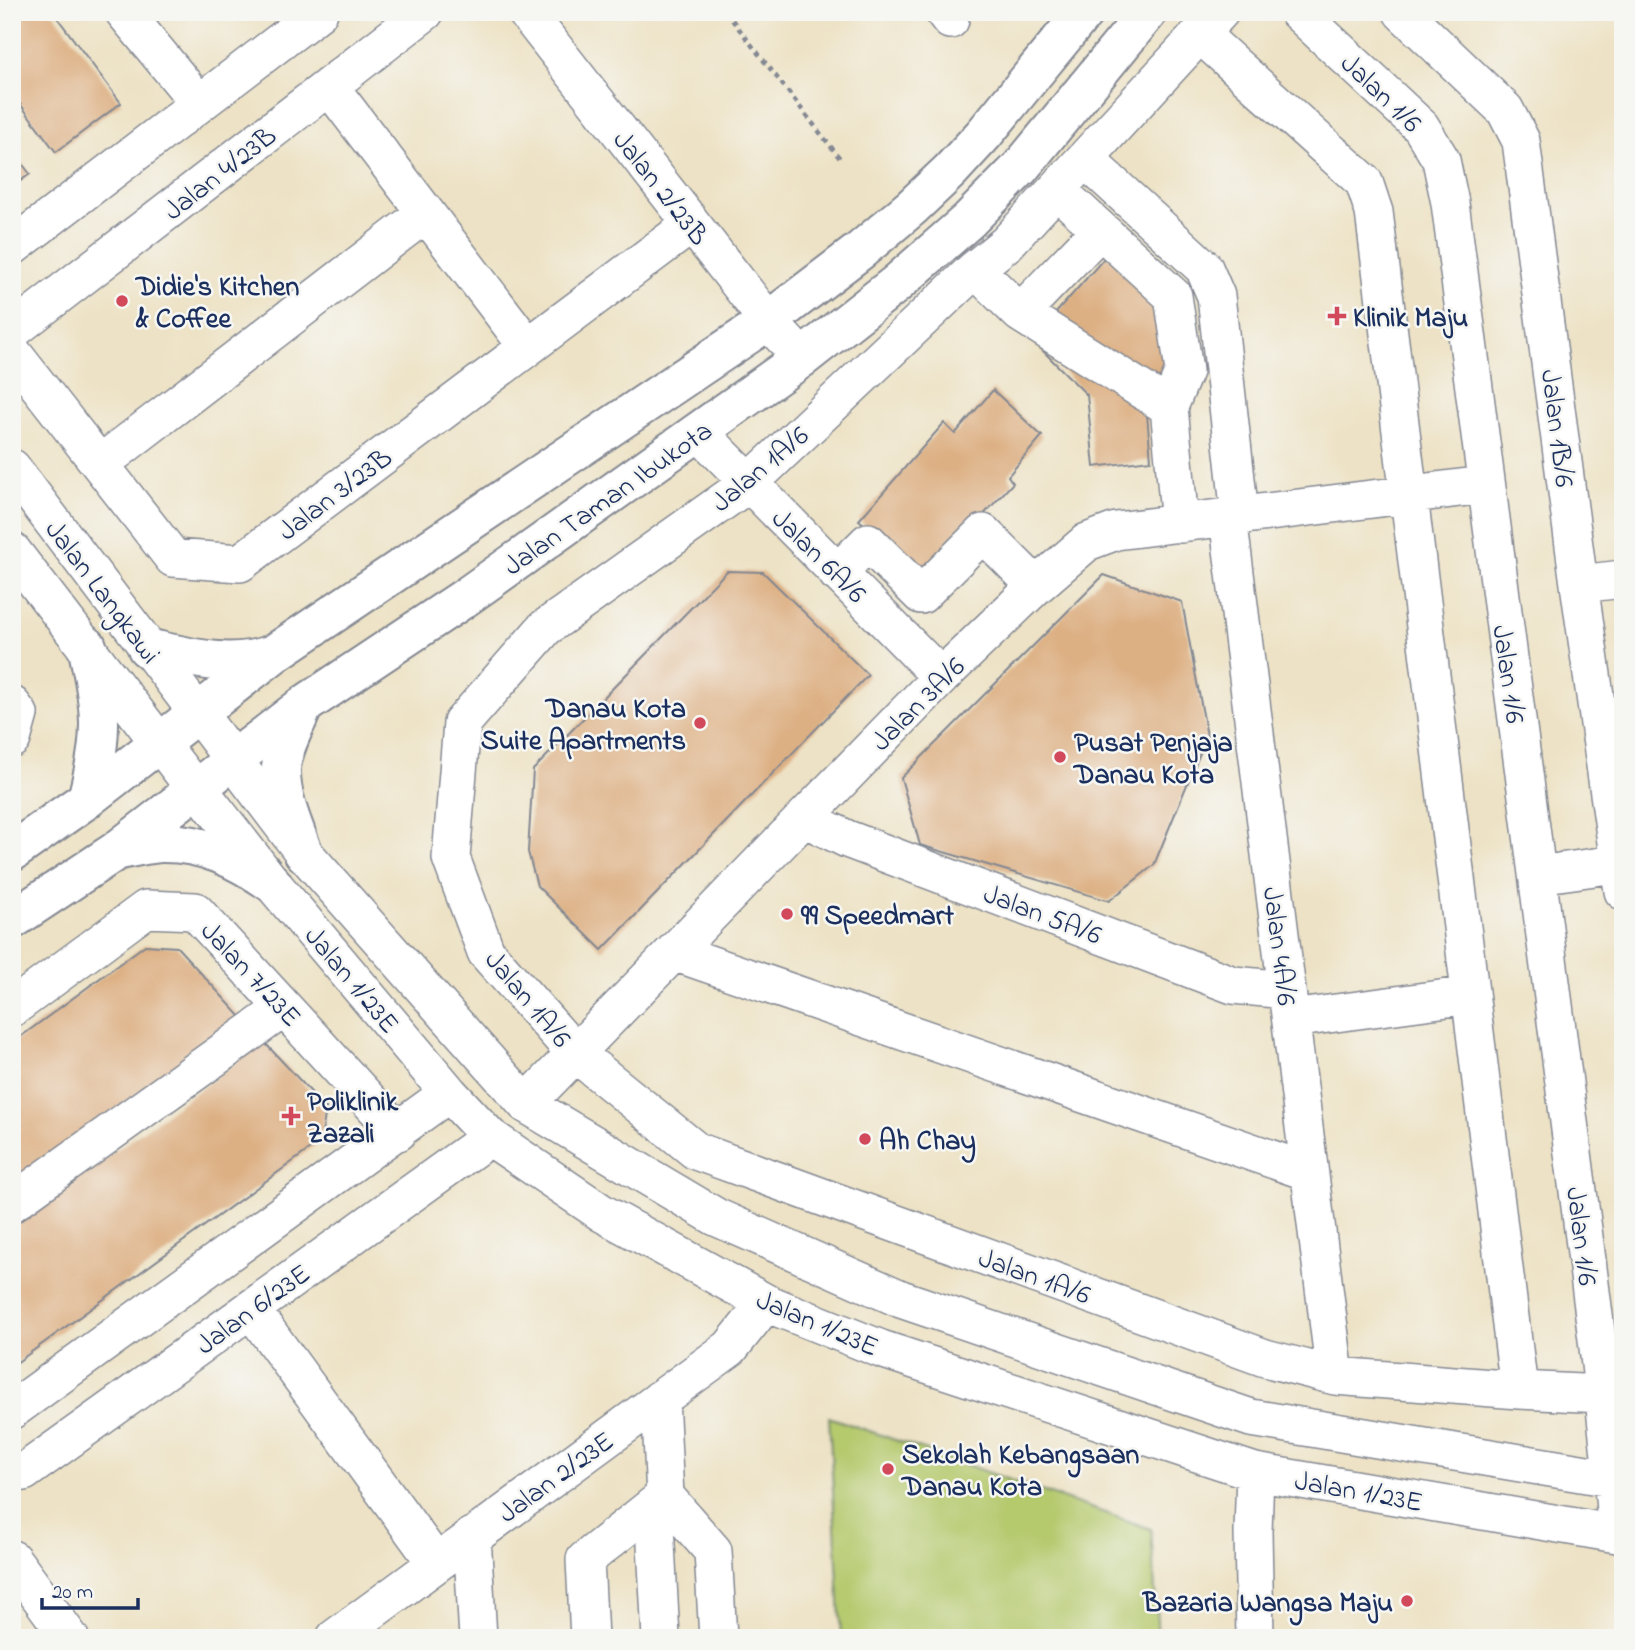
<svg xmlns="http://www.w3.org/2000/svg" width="1635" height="1650" viewBox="0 0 1635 1650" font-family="'Indie Flower',sans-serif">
<rect width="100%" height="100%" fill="#f6f6f2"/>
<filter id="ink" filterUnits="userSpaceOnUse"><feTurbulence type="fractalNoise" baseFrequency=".0143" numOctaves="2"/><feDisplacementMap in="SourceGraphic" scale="14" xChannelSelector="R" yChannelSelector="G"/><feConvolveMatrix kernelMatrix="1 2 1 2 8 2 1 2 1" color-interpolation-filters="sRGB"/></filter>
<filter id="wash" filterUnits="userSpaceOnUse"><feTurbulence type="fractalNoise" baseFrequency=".00686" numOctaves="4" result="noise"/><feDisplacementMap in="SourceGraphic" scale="28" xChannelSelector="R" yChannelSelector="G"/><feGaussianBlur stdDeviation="1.57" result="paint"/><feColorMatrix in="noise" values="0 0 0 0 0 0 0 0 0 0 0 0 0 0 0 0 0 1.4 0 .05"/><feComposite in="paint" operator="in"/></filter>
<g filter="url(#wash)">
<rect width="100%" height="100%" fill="#ede2c5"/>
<path fill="#b5c96d" stroke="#687c66" stroke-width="2" d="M 829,1417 L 1151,1529 L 1158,1638 L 841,1638 Z"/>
<g id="blocks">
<path fill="#ddb084" d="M 12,12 L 53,12 L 121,103 L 56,152 L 12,93 Z
M 12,150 L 30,174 L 12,187 Z
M 1107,255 L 1199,341 L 1146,403 L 1151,460 L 1094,467 L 1087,395 L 1032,340 Z
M 993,390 L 1042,436 L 1008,476 L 1013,483 L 926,577 L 859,520 L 944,423 L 955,434 Z
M 727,571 L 763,572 L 868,675 L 602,950 L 537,886 L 528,852 L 533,770 Z
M 1104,575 L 1182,602 L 1207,736 L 1154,865 L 1109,901 L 920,845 L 901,778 Z
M 145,945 L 177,947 L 242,1018 L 12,1184 L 12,1043 Z
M 264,1042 L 326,1108 L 321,1141 L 12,1366 L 12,1227 Z"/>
</g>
</g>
<g filter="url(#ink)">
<use href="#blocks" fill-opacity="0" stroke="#848892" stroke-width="2"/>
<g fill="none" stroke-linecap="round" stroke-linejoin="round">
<g stroke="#848892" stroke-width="40">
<path id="minor" d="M 124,12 L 199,103
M 526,12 L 768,321 L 802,358
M 944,12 L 950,20
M 1220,12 L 1007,243 L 975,269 L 749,483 L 545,628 L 462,723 L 451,858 L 486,952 L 575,1053 L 696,1151 L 1265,1358 L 1335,1376 L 1519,1390 L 1623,1395
M 1298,12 L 1421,127 L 1441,160 L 1450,203 C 1487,505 1529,805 1567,1106 C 1585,1249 1606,1391 1617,1534
M 1402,12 L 1505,110 L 1521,141 L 1579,584 L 1623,891
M 1200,34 L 1364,182 L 1374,212 L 1519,1390
M 329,86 L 528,347
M 1085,159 L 1204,268 L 1216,296 L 1240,516
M 1057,190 L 1173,296 L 1184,371 L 1169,407 L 1180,524
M 12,247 L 319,12
M 975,269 L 1020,313 L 1100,230
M 1020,313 L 1169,407
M 12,331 L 425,12
M 12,352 L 173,558 L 240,563 L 692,224
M 699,432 L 941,677
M 100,464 L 426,213
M 12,468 L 303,852 L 526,1104 L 716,1217 L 901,1299 L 1251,1418 L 1623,1480
M 1228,517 L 1335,1376
M 12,551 L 195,789 L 209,802 L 272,883 L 449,1093 L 490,1137 L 602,1213 L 766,1303 L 881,1349 L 1255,1472 L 1623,1535
M 837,573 L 868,542 L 921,595 L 983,533 L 1036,586
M 1579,584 L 1623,579
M 12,705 L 19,714 L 12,739
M 804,818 L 847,839 L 1233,985 L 1287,990
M 1538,875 L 1623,863
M 674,952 L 1309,1172
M 12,1008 L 146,909 L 195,911 L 398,1132
M 1291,1019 L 1470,995
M 526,1104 L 941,677 L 1036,586 L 1087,542 L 1116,531 L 1484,485
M 12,1203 L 284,1008
M 251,1309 L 436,1563
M 660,1399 L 665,1496 L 713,1551 L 718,1638
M 12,1410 L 449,1093
M 1255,1472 L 1253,1532 L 1255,1638
M 12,1474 L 24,1472 L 490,1137
M 654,1506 L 661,1638
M 472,1536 L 478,1638
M 12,1559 L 70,1638
M 335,1638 L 730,1348 L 766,1303
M 589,1638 L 585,1560 L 665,1496"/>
</g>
<g stroke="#848892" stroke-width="42">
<path id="major" d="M 87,646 C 102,710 104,735 87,799
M 147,648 C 188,657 229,669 270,655
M 116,851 C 130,848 146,844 160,843 C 204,842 237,859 272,883
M 12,852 L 87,799 L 275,653 L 768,321 L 861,250 L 912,207 L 950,171 L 984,134 L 1084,12
M 303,852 C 293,825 280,797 281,768 C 283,747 295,726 303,707
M 12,920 L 116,851 L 304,705 L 463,599 L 802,358 L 896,284 L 969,220 L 1020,168 L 1148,12"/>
</g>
<path stroke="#848892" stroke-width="4.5" stroke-dasharray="5 5" stroke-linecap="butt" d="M 726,12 L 842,161"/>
<use href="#minor" stroke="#fff" stroke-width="37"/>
<use href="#major" stroke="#fff" stroke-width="38"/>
</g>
</g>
<g fill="#d1495b" stroke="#f6f6f2" stroke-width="2.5">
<circle cx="122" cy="301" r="7"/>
<path d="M1333.5 305.5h7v7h7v7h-7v7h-7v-7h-7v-7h7z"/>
<circle cx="700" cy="723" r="7"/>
<circle cx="1060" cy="757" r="7"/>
<circle cx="787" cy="914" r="7"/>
<path d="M287.5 1105.5h7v7h7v7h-7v7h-7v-7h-7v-7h7z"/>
<circle cx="865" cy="1139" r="7"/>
<circle cx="888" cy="1469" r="7"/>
<circle cx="1407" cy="1601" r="7"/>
</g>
<g text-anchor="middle" stroke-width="5" stroke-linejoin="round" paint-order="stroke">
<g font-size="28" fill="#1b2f5e" stroke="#f6f6f2">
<text transform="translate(1382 92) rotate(44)" y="10">Jalan 1/6</text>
<text transform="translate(219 172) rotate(-38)" y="10">Jalan 4/23B</text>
<text transform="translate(662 187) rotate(52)" y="10">Jalan 2/23B</text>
<text transform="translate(1559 428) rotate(83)" y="10">Jalan 1B/6</text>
<text transform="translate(759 468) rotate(-40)" y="10">Jalan 1A/6</text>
<text transform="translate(334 493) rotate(-37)" y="10">Jalan 3/23B</text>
<text transform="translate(607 497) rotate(-35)" y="10">Jalan Taman Ibukota</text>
<text transform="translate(820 555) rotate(45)" y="10">Jalan 6A/6</text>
<text transform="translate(104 591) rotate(53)" y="10">Jalan Langkawi</text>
<text transform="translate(1510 674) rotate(82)" y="10">Jalan 1/6</text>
<text transform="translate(917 703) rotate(-45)" y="10">Jalan 3A/6</text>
<text transform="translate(1043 913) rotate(21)" y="10">Jalan 5A/6</text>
<text transform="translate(1281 946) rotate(83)" y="10">Jalan 4A/6</text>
<text transform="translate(252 973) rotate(47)" y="10">Jalan 7/23E</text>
<text transform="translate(353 979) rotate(50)" y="10">Jalan 1/23E</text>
<text transform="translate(529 998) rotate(50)" y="10">Jalan 1A/6</text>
<text transform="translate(1583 1236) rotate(83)" y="10">Jalan 1/6</text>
<text transform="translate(1035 1275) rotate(20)" y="10">Jalan 1A/6</text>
<text transform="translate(252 1308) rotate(-36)" y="10">Jalan 6/23E</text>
<text transform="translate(818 1322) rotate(23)" y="10">Jalan 1/23E</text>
<text transform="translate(555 1476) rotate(-36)" y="10">Jalan 2/23E</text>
<text transform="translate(1359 1490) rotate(10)" y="10">Jalan 1/23E</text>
</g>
<g font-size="28" font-weight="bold" fill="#1b2f5e" stroke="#f6f6f2" text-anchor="start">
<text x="136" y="295">Didie's Kitchen<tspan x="136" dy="32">&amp; Coffee</tspan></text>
<text x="1353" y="326">Klinik Maju</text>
<text x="686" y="717" text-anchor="end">Danau Kota<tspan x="686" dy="32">Suite Apartments</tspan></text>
<text x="1074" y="751">Pusat Penjaja<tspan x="1074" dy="32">Danau Kota</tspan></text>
<text x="801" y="924">99 Speedmart</text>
<text x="307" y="1110">Poliklinik<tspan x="307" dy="32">Zazali</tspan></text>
<text x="879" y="1149">Ah Chay</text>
<text x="902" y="1463">Sekolah Kebangsaan<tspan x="902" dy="32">Danau Kota</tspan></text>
<text x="1393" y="1611" text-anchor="end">Bazaria Wangsa Maju</text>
</g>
</g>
<rect width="1635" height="1650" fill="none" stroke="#f6f6f2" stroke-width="42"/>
<path d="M42 1598v10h96v-10" fill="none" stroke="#1b2f5e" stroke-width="3.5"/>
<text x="52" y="1598" font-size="21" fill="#1b2f5e" stroke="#f6f6f2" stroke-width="5" paint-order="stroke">20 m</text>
</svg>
